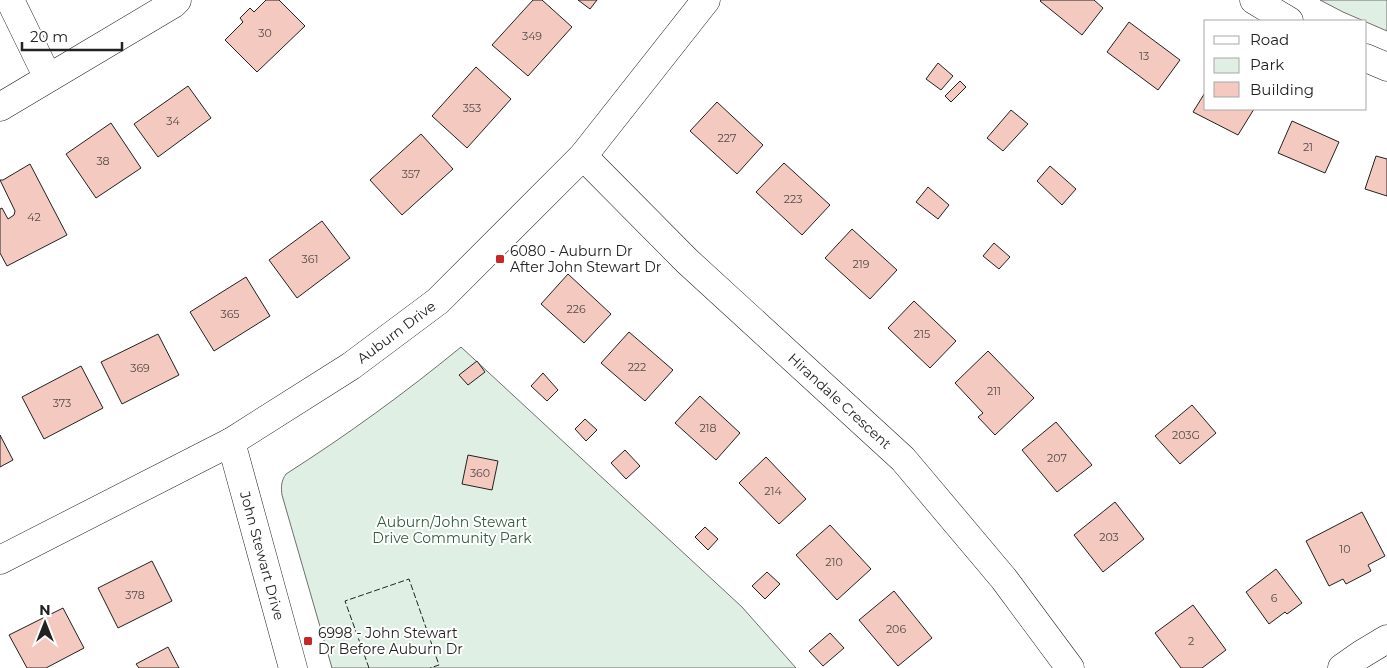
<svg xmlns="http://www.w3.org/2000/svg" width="1387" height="668" viewBox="0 0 1387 668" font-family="Montserrat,sans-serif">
<rect width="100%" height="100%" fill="#fff"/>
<path fill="#e0efe3" stroke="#6f6f6f" d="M 1320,0 L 1387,0 L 1387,31 L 1343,12 Z
M 461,347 L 742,607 L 796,668 L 332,668 L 282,495 C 281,487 281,481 286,474 C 347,435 405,393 461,347 Z"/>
<path fill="#f3c9c0" stroke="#222" d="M 266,0 L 279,0 L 305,26 L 257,72 L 225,40 L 243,22 L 240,18 L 250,8 L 254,12 Z
M 533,0 L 542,0 L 572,27 L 528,76 L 492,45 Z
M 578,0 L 597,0 L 590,9 Z
M 1041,0 L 1094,0 L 1103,8 L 1082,35 L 1040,1 Z
M 1129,22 L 1180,60 L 1158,90 L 1107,52 Z
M 938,63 L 953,76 L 941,90 L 926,79 Z
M 476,67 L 511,99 L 467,148 L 432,116 Z
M 960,81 L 966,87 L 951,102 L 945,96 Z
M 188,86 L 211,118 L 158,157 L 134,124 Z
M 1206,91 L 1206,109 L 1254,109 L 1238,135 L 1193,112 Z
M 717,102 L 763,145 L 737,174 L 690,131 Z
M 1011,110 L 1028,124 L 1003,151 L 987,138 Z
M 1292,121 L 1339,142 L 1325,173 L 1278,153 Z
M 111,123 L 141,168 L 96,198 L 66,154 Z
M 421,134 L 453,169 L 402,215 L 370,180 Z
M 1376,156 L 1387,159 L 1387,196 L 1365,189 Z
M 784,163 L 830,205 L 802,235 L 756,192 Z
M 30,164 L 67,235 L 7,266 L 0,253 L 0,209 L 2,208 L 8,219 L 14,215 L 15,211 L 0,180 L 3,180 Z
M 1050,166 L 1076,189 L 1062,205 L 1037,181 Z
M 928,187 L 949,205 L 938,219 L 916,202 Z
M 322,221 L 350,258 L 297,298 L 269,260 Z
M 852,229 L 897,270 L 870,299 L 825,258 Z
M 994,243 L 1010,257 L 999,269 L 983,256 Z
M 568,274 L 611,314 L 584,343 L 541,304 Z
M 246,277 L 270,316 L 214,351 L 190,312 Z
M 914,301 L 956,341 L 930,368 L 888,328 Z
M 629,332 L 673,370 L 645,401 L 601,363 Z
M 158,334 L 179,375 L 122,404 L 101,362 Z
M 988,351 L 1034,398 L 995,435 L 978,417 L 983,413 L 955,383 Z
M 477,361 L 485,372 L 468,385 L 459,375 Z
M 81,366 L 103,408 L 44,439 L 22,397 Z
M 543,373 L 558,390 L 547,401 L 531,386 Z
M 700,396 L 740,433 L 716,460 L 675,423 Z
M 1192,405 L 1216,433 L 1180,464 L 1155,436 Z
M 585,419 L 597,430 L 586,441 L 575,429 Z
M 1056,422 L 1092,465 L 1057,492 L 1022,450 Z
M 0,435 L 13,460 L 0,467 Z
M 625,450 L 640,466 L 626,479 L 611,463 Z
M 468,455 L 498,461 L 492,490 L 462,484 Z
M 766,457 L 806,499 L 779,524 L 739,483 Z
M 1115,502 L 1144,539 L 1103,572 L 1074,535 Z
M 1362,512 L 1385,556 L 1368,565 L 1371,571 L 1346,584 L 1343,579 L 1329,586 L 1306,541 Z
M 830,525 L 871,569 L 837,600 L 796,555 Z
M 705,527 L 718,539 L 708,550 L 695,537 Z
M 152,561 L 172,601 L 118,628 L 98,588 Z
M 1276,569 L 1302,603 L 1287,614 L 1285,612 L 1269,624 L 1246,592 Z
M 767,572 L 780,584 L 765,599 L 752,586 Z
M 894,591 L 932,638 L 898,666 L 859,620 Z
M 1193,605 L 1226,650 L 1202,668 L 1181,668 L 1155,633 Z
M 63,608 L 84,648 L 46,668 L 27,668 L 9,635 Z
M 830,633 L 844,648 L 823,666 L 809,651 Z
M 168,647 L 179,668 L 139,668 L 136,664 Z"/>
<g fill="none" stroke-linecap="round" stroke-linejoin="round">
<g stroke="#222" stroke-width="29">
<g id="minor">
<path d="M 10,0 L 48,78"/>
<path d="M 1254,0 L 1289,21"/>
<path d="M 1366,58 L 1387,67"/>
<path d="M 0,107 L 173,4 L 177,0"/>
<path id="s1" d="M 583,156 L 687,261 L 903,459 L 1004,579 L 1070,668"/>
<path id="s2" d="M 231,442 L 293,668"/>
<path id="s3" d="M 0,560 L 231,442 L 351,366 L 438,301 L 583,156 L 706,0"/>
<path d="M 1342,668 L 1362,654 L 1387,639"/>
</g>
</g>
<use href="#minor" stroke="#fff" stroke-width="28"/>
<path stroke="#222" stroke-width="1" stroke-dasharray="6 2.5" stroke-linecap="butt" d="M 369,668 L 345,601 L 409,579 L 439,665 L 430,668"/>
</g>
<g fill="#c62828" stroke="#fff" stroke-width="2">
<rect x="495" y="254" width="10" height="10" rx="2.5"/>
<rect x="303" y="636" width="10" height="10" rx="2.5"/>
</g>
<g text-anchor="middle" stroke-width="4" stroke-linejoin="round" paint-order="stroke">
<g font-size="11" fill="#564c4a">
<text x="265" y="37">30</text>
<text x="532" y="40">349</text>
<text x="1144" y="60">13</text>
<text x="472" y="112">353</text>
<text x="173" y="125">34</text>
<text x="727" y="142">227</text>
<text x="1308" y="151">21</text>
<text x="103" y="165">38</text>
<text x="411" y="178">357</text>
<text x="793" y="203">223</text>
<text x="34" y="221">42</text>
<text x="310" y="263">361</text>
<text x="861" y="268">219</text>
<text x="576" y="313">226</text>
<text x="230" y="318">365</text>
<text x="922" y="338">215</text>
<text x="637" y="371">222</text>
<text x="140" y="372">369</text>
<text x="994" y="395">211</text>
<text x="62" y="407">373</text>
<text x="708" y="432">218</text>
<text x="1186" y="439">203G</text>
<text x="1057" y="462">207</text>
<text x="480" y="477">360</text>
<text x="773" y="495">214</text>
<text x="1109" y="541">203</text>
<text x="1345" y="553">10</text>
<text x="834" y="566">210</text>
<text x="135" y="599">378</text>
<text x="1274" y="602">6</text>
<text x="896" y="633">206</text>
<text x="1191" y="645">2</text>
</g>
<g font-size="14" fill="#222" stroke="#fff" text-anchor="start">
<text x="510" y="256">6080 - Auburn Dr<tspan x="510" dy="16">After John Stewart Dr</tspan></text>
<text x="318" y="638">6998 - John Stewart<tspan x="318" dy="16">Dr Before Auburn Dr</tspan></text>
</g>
<g font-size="14" fill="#222" stroke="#fff">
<text dy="5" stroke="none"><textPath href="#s3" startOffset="458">Auburn Drive</textPath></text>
<text dy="5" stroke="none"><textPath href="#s1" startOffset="355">Hirandale Crescent</textPath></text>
<text dy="5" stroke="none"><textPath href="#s2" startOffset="118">John Stewart Drive</textPath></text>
</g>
<g font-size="14" fill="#2f5e38" stroke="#fff">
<text x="452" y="527">Auburn/John Stewart<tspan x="452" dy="16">Drive Community Park</tspan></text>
</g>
</g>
<rect x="1204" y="20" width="162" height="90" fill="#ffffff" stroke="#a7a7a7"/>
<rect x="1214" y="36" width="25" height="8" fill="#ffffff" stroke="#a7a7a7"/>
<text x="1250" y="45" font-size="15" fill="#222222">Road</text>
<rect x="1214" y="58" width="25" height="15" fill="#e0efe3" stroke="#a7a7a7"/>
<text x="1250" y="70" font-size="15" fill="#222222">Park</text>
<rect x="1214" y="82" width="25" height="15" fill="#f3c9c0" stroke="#a7a7a7"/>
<text x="1250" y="95" font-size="15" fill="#222222">Building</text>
<g transform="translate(45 623)" stroke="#ffffff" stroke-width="4" paint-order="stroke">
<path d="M0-4L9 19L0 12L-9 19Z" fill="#222222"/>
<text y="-8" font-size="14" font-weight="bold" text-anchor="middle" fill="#222222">N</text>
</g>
<path d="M22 42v8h100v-8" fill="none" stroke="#222222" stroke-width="2.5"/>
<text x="30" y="42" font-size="15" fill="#222222" stroke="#ffffff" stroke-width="4" paint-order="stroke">20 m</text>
</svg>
